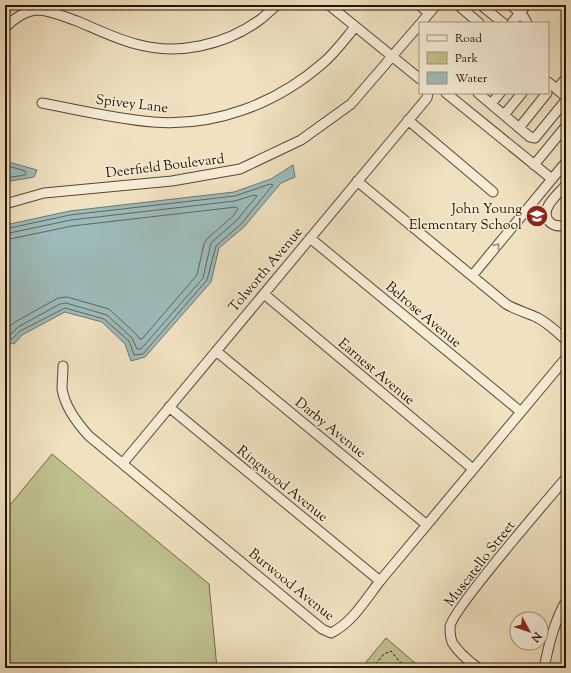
<svg xmlns="http://www.w3.org/2000/svg" width="571" height="673" viewBox="0 0 571 673" font-family="'Sorts Mill Goudy',serif">
<rect width="100%" height="100%" fill="#f0e1c0"/>
<filter id="stains"><feTurbulence type="fractalNoise" baseFrequency=".005" numOctaves="4"/><feColorMatrix values="0 0 0 0 .2 0 0 0 0 .09 0 0 0 0 .02 0 0 0 .5 -.17"/></filter>
<radialGradient id="worn" r=".72"><stop offset=".6" stop-color="#630" stop-opacity="0"/><stop offset="1" stop-color="#630" stop-opacity=".3"/></radialGradient>
<path fill="#c0c18e" stroke="#746a47" d="M 52,454 L 209,584 L 217,668 L 5,668 L 5,511 Z
M 386,638 L 421,668 L 361,668 Z"/>
<path fill="#9dbbbb" stroke="#6e7770" d="M 5,161 L 37,170 L 34,177 L 5,182 Z
M 293,165 L 295,177 L 281,183 L 244,227 L 219,248 L 211,282 L 145,357 L 131,361 L 125,344 L 102,322 L 65,312 L 22,335 L 14,344 L 5,342 L 5,225 L 70,211 L 234,192 L 271,179 Z"/>
<g fill="none" stroke-linecap="round" stroke-linejoin="round">
<path stroke="#62665e" stroke-width="1" d="M 5,165 L 25,171 L 26,173 L 25,175 L 5,178
M 5,229 L 70,215 L 235,196 L 270,184 L 273,185 L 241,224 L 216,246 L 207,280 L 143,354 L 134,355 L 129,341 L 104,319 L 65,308 L 20,331 L 12,339 L 5,338
M 5,234 L 71,220 L 235,201 L 254,195 L 257,196 L 237,220 L 211,243 L 203,278 L 141,349 L 137,349 L 132,338 L 107,315 L 66,303 L 60,304 L 18,327 L 11,334 L 5,333
M 5,240 L 72,226 L 236,207 L 238,209 L 233,216 L 207,239 L 204,244 L 197,275 L 142,339 L 140,339 L 135,333 L 109,309 L 67,297 L 58,298 L 15,322 L 9,327 L 5,327"/>
<g stroke="#5a4630" stroke-width="11">
<path id="minor" d="M 329,5 L 420,79
M 419,5 L 429,13
M 458,5 L 479,23
M 481,5 L 503,23
M 511,5 L 523,16 L 527,23
M 421,23 L 436,5
M 512,23 L 526,5
M 5,28 C 13,19 26,10 39,10 C 52,11 65,17 77,21 C 96,29 116,39 136,44 C 178,56 226,45 261,19 C 266,15 271,10 277,5
M 548,82 L 566,97
M 557,89 L 566,78
M 446,93 L 552,179
M 478,93 L 530,137 L 535,138 L 566,100
M 42,103 C 79,110 116,119 153,122 C 215,127 276,104 323,63 C 335,53 345,39 355,27
M 491,104 L 500,93
M 504,115 L 522,93
M 408,120 L 493,192
M 519,128 L 547,93
M 534,165 L 566,126
M 357,181 L 506,304 C 516,310 528,313 538,318 C 549,324 557,332 566,340
M 566,185 C 559,193 540,208 548,220 C 553,227 559,226 566,226
M 5,204 L 44,193 L 172,181 L 240,169 L 301,140 L 351,104 L 420,24
M 310,238 L 521,412
M 472,276 L 566,162
M 264,294 L 473,469
M 216,351 L 427,525
M 63,366 C 63,374 62,382 62,389 C 65,407 77,423 89,436 L 322,629 L 331,633 C 352,623 366,599 380,581 L 566,358
M 169,407 L 380,581
M 123,463 L 427,98 L 428,93
M 478,668 C 470,662 457,651 452,642 C 451,639 450,631 450,627 C 451,611 549,498 566,478
M 544,668 C 549,644 554,622 566,601"/>
</g>
<path stroke="#281200" stroke-width="1" stroke-dasharray="3 2" stroke-linecap="butt" d="M 372,668 L 384,654 L 391,651 L 400,662 L 409,668"/>
<use href="#minor" stroke="#f5ecd6" stroke-width="9"/>
</g>
<defs><path id="oneway-chevron" d="M-2-3.5L2.5 0L-2 3.5" fill="none" stroke-width="1.6" stroke-linecap="round" stroke-linejoin="round"/></defs>
<use stroke="#998a76" href="#oneway-chevron" transform="translate(497 246) rotate(-50)"/>
<defs>
<g id="school-disc" transform="scale(1.15)"><circle r="9.5" fill="#8f2418" stroke="#f5ecd6"/><path d="M0-5L7-2L0 1L-7-2ZM-4 1L0 2.5L4 1V4Q0 6-4 4Z" fill="#fff"/></g>
</defs>
<g fill-rule="evenodd">
<use href="#school-disc" x="537" y="216"/>
</g>
<g text-anchor="middle" stroke-width="3" stroke-linejoin="round" paint-order="stroke">
<g font-size="14" fill="#281200" stroke="#f5ecd6">
<text transform="translate(132 103) rotate(7)" y="5">Spivey Lane</text>
<text transform="translate(165 165) rotate(-7)" y="5">Deerfield Boulevard</text>
<text transform="translate(265 269) rotate(-50)" y="5">Tolworth Avenue</text>
<text transform="translate(424 314) rotate(40)" y="5">Belrose Avenue</text>
<text transform="translate(377 371) rotate(40)" y="5">Earnest Avenue</text>
<text transform="translate(331 427) rotate(39)" y="5">Darby Avenue</text>
<text transform="translate(283 483) rotate(39)" y="5">Ringwood Avenue</text>
<text transform="translate(479 563) rotate(-52)" y="5">Muscatello Street</text>
<text transform="translate(292 584) rotate(39)" y="5">Burwood Avenue</text>
</g>
<g font-size="14" fill="#281200" stroke="#f5ecd6" text-anchor="end">
<text x="522" y="213">John Young<tspan x="522" dy="16">Elementary School</tspan></text>
</g>
</g>
<rect width="571" height="673" fill="none" stroke="#f0e1c0" stroke-width="20"/>
<rect x="6" y="6" width="559" height="661" fill="none" stroke="#281200" stroke-width="2"/>
<rect x="10" y="10" width="551" height="653" fill="none" stroke="#281200"/>
<rect x="419" y="22" width="130" height="72" fill="#f5ecd6" stroke="#a39580"/>
<rect x="427" y="35" width="20" height="6" fill="#f5ecd6" stroke="#a39580"/>
<text x="455" y="42" font-size="12" fill="#281200">Road</text>
<rect x="427" y="52" width="20" height="12" fill="#c0c18e" stroke="#a39580"/>
<text x="455" y="62" font-size="12" fill="#281200">Park</text>
<rect x="427" y="72" width="20" height="12" fill="#9dbbbb" stroke="#a39580"/>
<text x="455" y="82" font-size="12" fill="#281200">Water</text>
<g transform="translate(529 631) rotate(130)"><circle r="19" fill="#f5ecd6" stroke="#a39580"/>
<path d="M0-3L7 15L0 10L-7 15Z" fill="#8f2418"/>
<text y="-6" font-size="11" font-weight="bold" text-anchor="middle" fill="#281200">N</text>
</g>
<rect width="100%" height="100%" filter="url(#stains)"/>
<rect width="100%" height="100%" fill="url(#worn)"/>
</svg>
